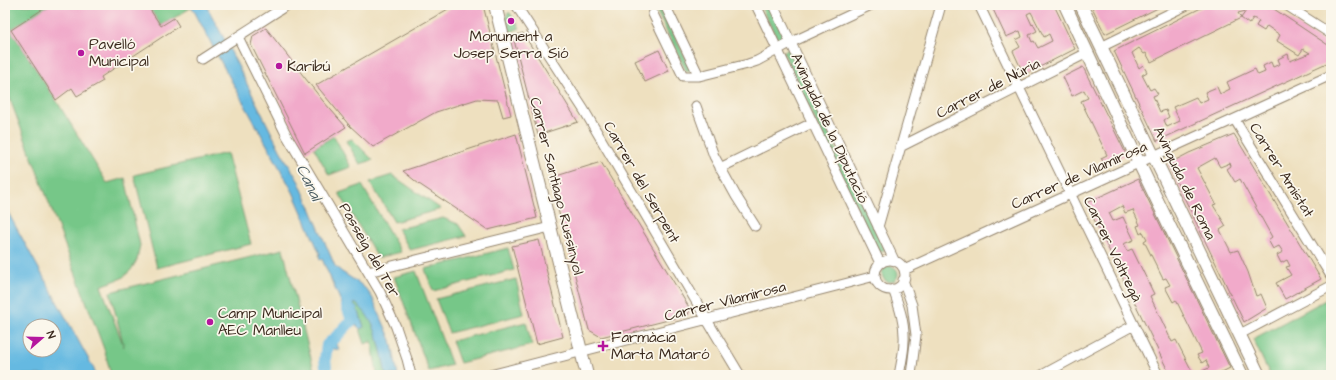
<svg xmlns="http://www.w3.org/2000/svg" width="1336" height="380" viewBox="0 0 1336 380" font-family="'Architects Daughter',sans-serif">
<rect width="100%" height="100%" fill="#fbf7ec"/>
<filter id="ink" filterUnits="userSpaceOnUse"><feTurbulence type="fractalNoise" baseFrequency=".025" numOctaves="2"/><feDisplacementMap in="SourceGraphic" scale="8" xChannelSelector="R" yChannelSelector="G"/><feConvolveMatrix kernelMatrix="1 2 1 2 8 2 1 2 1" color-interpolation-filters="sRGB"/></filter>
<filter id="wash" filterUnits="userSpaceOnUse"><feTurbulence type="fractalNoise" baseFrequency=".012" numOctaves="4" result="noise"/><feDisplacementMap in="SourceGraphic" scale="16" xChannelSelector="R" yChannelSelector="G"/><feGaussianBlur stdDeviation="0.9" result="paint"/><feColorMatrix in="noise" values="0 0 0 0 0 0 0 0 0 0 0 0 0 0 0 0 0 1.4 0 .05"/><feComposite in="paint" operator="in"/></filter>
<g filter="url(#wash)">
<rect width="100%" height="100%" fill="#eee0bf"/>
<path fill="#76c788" stroke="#587853" d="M 5,5 L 49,5 L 11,30 L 56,100 L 107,183 L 125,178 L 140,245 L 137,260 L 131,270 L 122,278 L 101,286 L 124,347 L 110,292 L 283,249 L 314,370 L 316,369 L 317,375 L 111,375 L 104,349 L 5,86 Z
M 147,5 L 191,5 L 192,7 L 161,26 Z
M 760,5 L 769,5 L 786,41 L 780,45 Z
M 660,6 L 692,71 L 686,71 L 656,10 Z
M 508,13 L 510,13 L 520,28 L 510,32 L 506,17 Z
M 788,49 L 885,250 L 878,253 L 783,52 Z
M 334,136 L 351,167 L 329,175 L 314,148 Z
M 352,139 L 373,160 L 360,164 L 346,141 Z
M 227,153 L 251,244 L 157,268 L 134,175 Z
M 392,175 L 441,209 L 394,222 L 370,182 Z
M 362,185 L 401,252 L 378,258 L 339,193 Z
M 443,218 L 458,224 L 466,236 L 410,250 L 398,229 Z
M 508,248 L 514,270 L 433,291 L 425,269 Z
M882 274a8 8 0 1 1 16 0a8 8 0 1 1-16 0Z
M 416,271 L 452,365 L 429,371 L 394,277 Z
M 516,279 L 524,314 L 449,333 L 436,299 Z
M 1331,297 L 1331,375 L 1270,375 L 1253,339 Z
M 355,303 C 358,305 362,308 365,311 C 378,327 382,355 386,375 L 377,375 L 372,341 L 365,344 L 360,329 L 364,327 L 359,312 L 357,311 L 354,304 Z
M 526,322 L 532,345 L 460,363 L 452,341 Z"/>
<path fill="#65b9e1" stroke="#507280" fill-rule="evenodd" d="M 191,5 L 206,5 L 227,44 L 280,150 L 299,182 L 335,266 L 342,272 L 359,283 L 366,289 L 372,297 L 391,340 L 398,375 L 386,375 C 381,350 377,319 355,303 L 354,304 L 358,308 L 357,309 L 357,311 L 359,312 L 364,327 L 360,329 L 344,313 L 345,311 L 322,259 L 320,260 L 319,255 L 320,254 L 293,192 L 221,62 Z
M 5,207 L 94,369 L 95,375 L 5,375 ZM 30,326 L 54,326 L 54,350 L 30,350 Z
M 335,338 L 339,350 L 329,348 L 328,371 L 330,370 L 331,375 L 324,375 C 320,360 321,354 326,339 Z"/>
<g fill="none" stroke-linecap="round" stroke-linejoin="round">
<path stroke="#65b9e1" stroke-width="12" d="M 327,375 L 325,359 L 327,345 L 335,338 L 352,320 L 347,306"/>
</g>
<g id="blocks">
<path fill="#f1aaca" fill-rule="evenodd" d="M 49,5 L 147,5 L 161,26 L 174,18 L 179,26 L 101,77 L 103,81 L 77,96 L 72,88 L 56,100 L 11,30 Z
M 455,5 L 483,5 L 511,115 L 503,117 L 498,100 L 477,99 L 436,112 L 373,147 L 349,125 L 316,85 Z
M 991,5 L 1054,5 L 1075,49 L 1024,75 L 1013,51 L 1020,47 L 1016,40 L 1022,37 L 1020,31 L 1006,37 ZM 1031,12 L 1044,37 L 1049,34 L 1052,41 L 1038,48 L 1034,41 L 1032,42 L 1029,35 L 1037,31 L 1033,24 L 1032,25 L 1027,14 Z
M 1091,5 L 1164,5 L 1105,34 Z
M 1207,5 L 1268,5 L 1331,47 L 1331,61 L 1157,141 L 1114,51 ZM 1246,11 L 1241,18 L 1249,24 L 1253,18 L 1259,21 L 1256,26 L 1264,31 L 1267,26 L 1280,35 L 1277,41 L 1299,55 L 1303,49 L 1310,53 L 1290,61 L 1288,54 L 1278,59 L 1280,64 L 1273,67 L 1271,62 L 1263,66 L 1265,72 L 1258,75 L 1255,69 L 1227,82 L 1230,89 L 1220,94 L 1217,87 L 1205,92 L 1208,99 L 1199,103 L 1196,97 L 1173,107 L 1180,121 L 1167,127 L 1164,120 L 1169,117 L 1166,110 L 1160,112 L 1153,96 L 1158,94 L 1154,88 L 1150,90 L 1142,75 L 1147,72 L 1143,65 L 1139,68 L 1132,53 L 1139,48 L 1144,54 L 1146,53 L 1151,62 L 1241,18 L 1238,13 Z
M 266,28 L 323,101 L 346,127 L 305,153 L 251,45 L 253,36 Z
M 523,33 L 578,122 L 538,135 L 513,36 Z
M 659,50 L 669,71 L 645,82 L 635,61 Z
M 1083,67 L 1126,154 L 1105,165 L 1101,158 L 1107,155 L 1081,101 L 1088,98 L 1084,90 L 1072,96 L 1063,77 Z
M 516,134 L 537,218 L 488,230 L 419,184 L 403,171 Z
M 1234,134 L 1321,279 L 1285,299 L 1276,283 L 1291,275 L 1286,267 L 1290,266 L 1287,260 L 1281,263 L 1277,255 L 1283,252 L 1279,246 L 1273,249 L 1268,240 L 1272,237 L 1240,179 L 1235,182 L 1227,169 L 1231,166 L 1230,163 L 1220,167 L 1215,158 L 1197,168 L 1216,204 L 1213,205 L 1226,226 L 1220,230 L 1231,252 L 1238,250 L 1248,272 L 1256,296 L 1261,294 L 1267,308 L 1244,322 L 1168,164 L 1189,153 Z
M 601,162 L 690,309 L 688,315 L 601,337 L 589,330 L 550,178 Z
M 1138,179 L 1230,368 L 1216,375 L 1202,375 L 1200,372 L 1209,368 L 1206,360 L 1202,363 L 1197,355 L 1202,353 L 1176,300 L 1173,302 L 1165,287 L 1170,285 L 1166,278 L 1163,279 L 1144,241 L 1147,239 L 1143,232 L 1140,234 L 1137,226 L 1140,225 L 1133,210 L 1125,213 L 1122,206 L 1109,213 L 1113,221 L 1123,217 L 1134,240 L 1123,244 L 1127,251 L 1132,249 L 1154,294 L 1150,296 L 1172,342 L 1176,340 L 1194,375 L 1170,375 L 1086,203 Z
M 539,240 L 563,337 L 537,344 L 512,246 Z"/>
</g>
</g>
<g filter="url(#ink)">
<use href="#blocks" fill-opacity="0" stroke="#94856e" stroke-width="1"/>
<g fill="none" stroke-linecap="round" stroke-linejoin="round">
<g stroke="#94856e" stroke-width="11">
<path id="street" d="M 516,5 L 584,110 L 707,320 L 740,375
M 665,5 L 699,76
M 756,5 L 880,263
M 773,5 L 894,260
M 979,5 L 1158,375
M 1286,5 L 1331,34
M 653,14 L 683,76 L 699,76 L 748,64 L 757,61 L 790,43 L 871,5
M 238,37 L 287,136 L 380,292 L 396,327 L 407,359 L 411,375
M 1101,47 L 1187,5
M 203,59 L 287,5
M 696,106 L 714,156 L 736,196 L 755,226
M 1235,120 L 1331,276
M 900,147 L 1087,53
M 720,168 L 812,123
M 878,227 L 941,5
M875 275a15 15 0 1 1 30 0a15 15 0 1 1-30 0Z
M 904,270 C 1046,204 1189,141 1331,75
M 368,272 L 550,227
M 903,280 L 912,305 L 916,335 L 911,375
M 893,289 C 899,306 905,323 904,341 C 904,352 901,364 899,375
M 1240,334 L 1331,286
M 490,375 L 875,276
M 1042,375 L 1134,325"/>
</g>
<g stroke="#94856e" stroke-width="14">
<path id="secondary" d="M 495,5 L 587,375
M 1065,5 L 1139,163 L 1242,375
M 1081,5 L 1259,375"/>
</g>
<use href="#street" stroke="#fff" stroke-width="9"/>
<use href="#secondary" stroke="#fff" stroke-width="12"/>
</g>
</g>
<g fill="#b5179e" stroke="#fbf7ec" stroke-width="1.5">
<circle cx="511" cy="21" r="4"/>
<circle cx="81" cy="53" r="4"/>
<circle cx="279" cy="66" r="4"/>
<circle cx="210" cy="322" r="4"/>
<path d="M601 340h4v4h4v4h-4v4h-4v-4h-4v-4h4z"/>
</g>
<g text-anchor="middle" stroke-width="3.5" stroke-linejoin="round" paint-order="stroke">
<g font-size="15" fill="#3b2a1e" stroke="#fbf7ec" text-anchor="start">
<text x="511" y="41" text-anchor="middle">Monument a<tspan x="511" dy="17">Josep Serra Sió</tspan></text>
<text x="89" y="49">Pavelló<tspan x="89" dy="17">Municipal</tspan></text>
<text x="287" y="71">Karibú</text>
<text x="218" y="318">Camp Municipal<tspan x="218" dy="17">AEC Manlleu</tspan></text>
<text x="611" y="342">Farmàcia<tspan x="611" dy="17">Marta Mataró</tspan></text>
</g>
<g font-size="15" fill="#3b2a1e" stroke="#fbf7ec">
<text transform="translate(988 88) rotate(-27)" y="5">Carrer de Núria</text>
<text transform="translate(830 128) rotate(65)" y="5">Avinguda de la Diputació</text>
<text transform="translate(1282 170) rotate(58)" y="5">Carrer Amistat</text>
<text transform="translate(1079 175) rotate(-24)" y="5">Carrer de Vilamirosa</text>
<text transform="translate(642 182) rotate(60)" y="5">Carrer del Serpent</text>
<text transform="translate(1185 183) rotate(64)" y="5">Avinguda de Roma</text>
<text transform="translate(557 186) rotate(76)" y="5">Carrer Santiago Russinyol</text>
<text transform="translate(1113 249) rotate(64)" y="5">Carrer Voltregà</text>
<text transform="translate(370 250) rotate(60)" y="5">Passeig del Ter</text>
<text transform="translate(725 301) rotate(-14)" y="5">Carrer Vilamirosa</text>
</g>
<g font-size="16" font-style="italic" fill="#4a5c62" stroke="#fbf7ec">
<text transform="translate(310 182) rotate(64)" y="6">Canal</text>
</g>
</g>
<rect width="1336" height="380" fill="none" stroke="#fbf7ec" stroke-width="20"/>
<g transform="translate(42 338) rotate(70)"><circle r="19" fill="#fbf7ec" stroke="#aea59a"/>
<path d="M0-3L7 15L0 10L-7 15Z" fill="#b5179e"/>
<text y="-6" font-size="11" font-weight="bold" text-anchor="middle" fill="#3b2a1e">N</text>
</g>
</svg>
